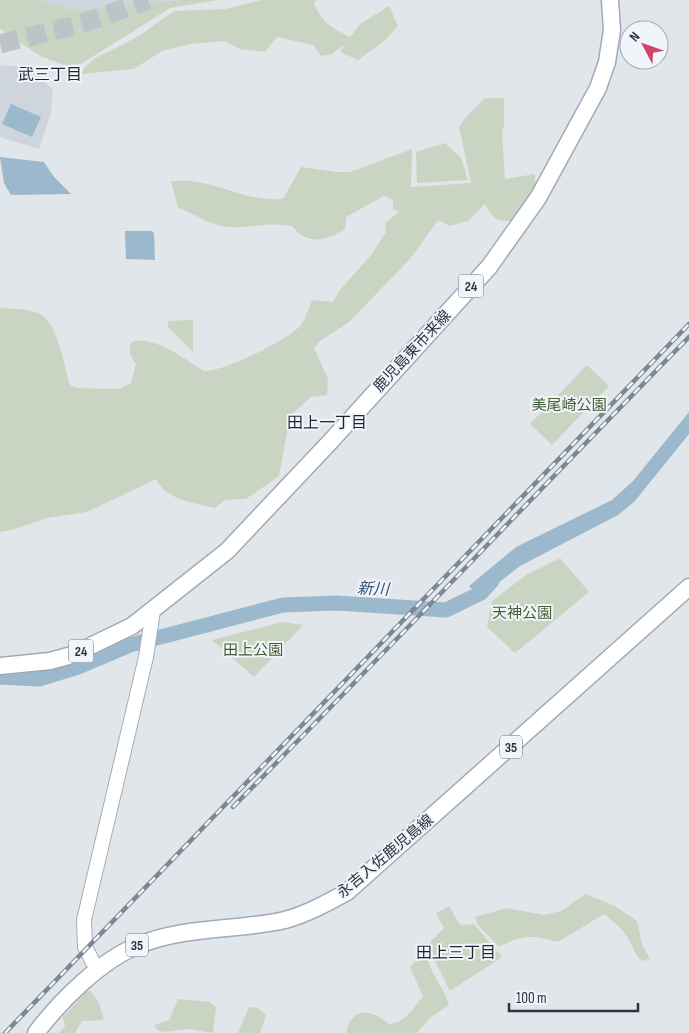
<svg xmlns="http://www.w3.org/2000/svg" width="689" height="1033" viewBox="0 0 689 1033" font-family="'Sofia Sans Condensed','Noto Sans JP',sans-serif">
<rect width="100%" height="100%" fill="#e1e6ea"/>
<path fill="#cfd5dc" d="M 39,0 L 181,0 L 76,11 Z
M 0,65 L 21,67 L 36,73 L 53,90 L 51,113 L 39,149 L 0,137 Z"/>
<path fill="#c9d5c2" d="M 0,0 L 39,0 L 76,11 L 181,0 L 218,0 L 170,8 L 81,64 L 64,65 L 40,56 L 0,29 Z
M 261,0 L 316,0 L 314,3 C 323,24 331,27 350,37 L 360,24 L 389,6 L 398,26 L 382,43 L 358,60 L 340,52 L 346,43 L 332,54 L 321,56 L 313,45 L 277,37 L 265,52 L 240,49 L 224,41 L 191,44 L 162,51 L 134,69 L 81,74 L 85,67 L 94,59 L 139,36 L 174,11 L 226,9 Z
M 485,98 L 504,98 L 504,127 L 502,130 L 505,179 L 535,174 L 535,186 L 513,220 C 497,223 492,217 485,204 L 468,221 L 450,226 L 438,220 L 410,259 L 349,322 L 320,341 L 314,348 L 328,379 L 327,395 L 311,397 L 290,416 L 279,476 L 246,499 L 225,500 L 215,508 C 194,503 166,500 156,479 L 87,512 L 47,518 L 15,529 L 0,532 L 0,308 C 13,309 32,308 43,316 C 58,328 64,364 69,382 L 71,386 L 78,388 L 119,389 L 131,383 L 136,364 L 130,354 L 130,343 C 150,332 186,360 204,371 C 224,372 288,340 301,325 C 306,318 309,307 312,300 L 333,302 L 339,291 L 371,255 L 386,232 L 385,223 L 400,211 L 393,210 L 393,200 L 384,196 L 346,217 L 345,229 C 325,241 308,246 292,226 C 283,225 273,224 264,225 C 249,226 236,229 221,226 C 206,223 193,212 178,208 L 171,181 C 180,181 190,180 198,182 C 230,188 248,201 283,199 L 301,167 L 336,172 L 350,172 L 412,149 L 411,187 L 471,183 L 459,127 L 467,116 Z
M 445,143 L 461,158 L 468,180 L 417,183 L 416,152 Z
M 193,320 L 193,352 L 168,327 L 168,321 Z
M 587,365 L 609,386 L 552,445 L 530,424 Z
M 560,558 L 589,592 L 515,653 L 487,627 L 492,601 L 526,575 Z
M 283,622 L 303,625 L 254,677 L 212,640 Z
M 586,894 L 615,906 L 637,921 L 642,944 L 650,959 L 642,961 C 634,954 634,949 629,940 C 624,929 614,922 604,914 L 558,942 C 532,935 523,934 499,947 L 478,925 L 475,917 L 507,908 L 544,915 L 561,911 Z
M 449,906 L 460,925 L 474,924 L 502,957 L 450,991 L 435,961 L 430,942 L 444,928 L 436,913 Z
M 427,949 C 425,968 444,986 449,1005 L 431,1017 L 417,1033 L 346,1033 C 351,1006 372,1009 389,1024 C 405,1023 414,1008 423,996 L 410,967 Z
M 91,991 L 99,1003 L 104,1020 L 82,1021 L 75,1033 L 59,1033 L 65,1026 L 63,1017 L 86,992 Z
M 178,999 L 210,1002 L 216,1007 L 213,1033 L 188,1029 L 164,1032 L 157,1030 L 154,1025 L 169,1020 Z
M 249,1007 L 258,1008 L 266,1015 L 260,1033 L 238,1033 Z"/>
<path fill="#9bb8cc" d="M 11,104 L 41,117 L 32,137 L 2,124 Z
M 0,157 L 44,162 L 54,177 L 71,194 L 11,195 L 4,183 Z
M 125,231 L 151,231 L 154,233 L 155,260 L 126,259 Z
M 689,412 L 689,434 L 634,502 L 618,515 L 520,566 L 480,597 L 469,586 L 516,547 L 612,500 L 633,481 Z"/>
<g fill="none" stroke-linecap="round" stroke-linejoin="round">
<path stroke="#9bb8cc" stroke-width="15" d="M 0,677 L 39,679 L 78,667 L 130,645 L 283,605 L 336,603 L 446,610 L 481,593 L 492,581"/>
<path stroke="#bcc3c9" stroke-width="19" stroke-dasharray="19 9" stroke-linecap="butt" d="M 0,44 L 84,23 L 148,0"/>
<g stroke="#a6adb5" stroke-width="16">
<path id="secondary" d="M 97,970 L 85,947 L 84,920 L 146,657 L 153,611"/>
</g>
<g stroke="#a0abb7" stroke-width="19">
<path id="primary" d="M 0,666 L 50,661 L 72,655 L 132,626 L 227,551 L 330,442 L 489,267 L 538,198 L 598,88 L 607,62 L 612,30 L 610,0
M 36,1033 C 60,1001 101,960 139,945 C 184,926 237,931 285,920 C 307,914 327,903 347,892 L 689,587"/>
</g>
<use href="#secondary" stroke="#fff" stroke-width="14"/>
<use href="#primary" stroke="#fff" stroke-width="16"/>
<g stroke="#7a8795" stroke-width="4.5">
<path id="rail" d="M 233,807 C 386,652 536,493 689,337
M 5,1033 L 689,324"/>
</g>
<use href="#rail" stroke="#f1f4f8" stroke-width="2.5" stroke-dasharray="8" stroke-linecap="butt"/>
</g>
<g text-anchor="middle" stroke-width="4" stroke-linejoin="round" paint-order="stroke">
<g fill="#f1f4f8" stroke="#656e79" stroke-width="1">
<rect x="458.5" y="274.5" width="25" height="23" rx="4"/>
<rect x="68.5" y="639.5" width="25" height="23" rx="4"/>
<rect x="500" y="735.5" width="22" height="23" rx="4"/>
<rect x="126" y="933.5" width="22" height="23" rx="4"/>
</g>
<g font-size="14" font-weight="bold" fill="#293543">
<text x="471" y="291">24</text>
<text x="81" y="656">24</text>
<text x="511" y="752">35</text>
<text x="137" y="950">35</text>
</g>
<g font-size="15" fill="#293543" stroke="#f1f4f8">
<text transform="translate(412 351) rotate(-47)" y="5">鹿児島東市来線</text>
<text transform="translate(385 856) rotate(-40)" y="5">永吉入佐鹿児島線</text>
</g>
<g font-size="15" fill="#425f35" stroke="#f1f4f8">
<text x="569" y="410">美尾崎公園</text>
<text x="522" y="618">天神公園</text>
<text x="253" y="655">田上公園</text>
</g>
<g font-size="16" fill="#1b2634" stroke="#f1f4f8">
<text x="50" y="80">武三丁目</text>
<text x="327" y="428">田上一丁目</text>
<text x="456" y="958">田上三丁目</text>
</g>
<g font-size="16" font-style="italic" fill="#315879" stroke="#f1f4f8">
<text transform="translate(373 588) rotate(3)" y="6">新川</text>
</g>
</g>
<g transform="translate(644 45) rotate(311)"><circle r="24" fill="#f1f4f8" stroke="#a1a8b0"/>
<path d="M0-4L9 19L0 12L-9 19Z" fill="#d34267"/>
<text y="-8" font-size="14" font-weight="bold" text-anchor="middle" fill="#293543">N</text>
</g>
<path d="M509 1003v8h129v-8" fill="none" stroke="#293543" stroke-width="2.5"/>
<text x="516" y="1003" font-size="15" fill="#293543" stroke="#f1f4f8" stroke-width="4" paint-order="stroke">100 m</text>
</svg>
